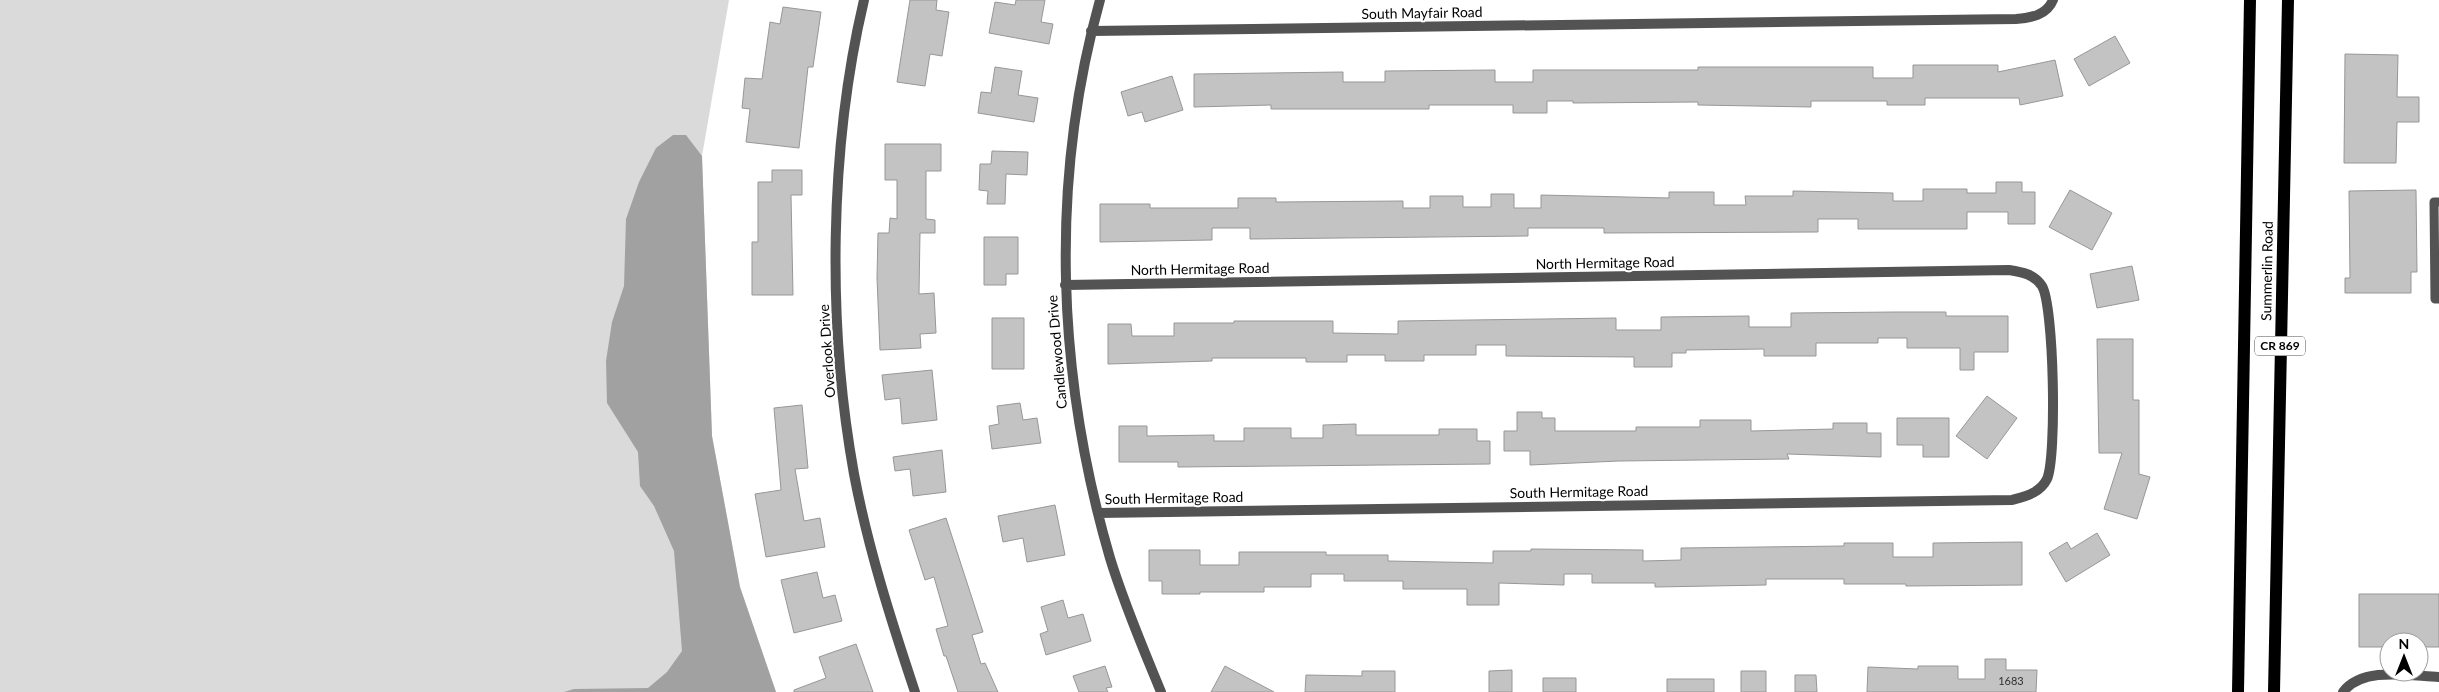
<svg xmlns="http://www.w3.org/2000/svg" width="2439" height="692" viewBox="0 0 2439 692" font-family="Lato,sans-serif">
<rect width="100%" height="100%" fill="#fff"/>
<path fill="#dadada" d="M 0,0 L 729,0 L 702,156 L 712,436 L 740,587 L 776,692 L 0,692 Z"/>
<path fill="#a1a1a1" d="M 673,135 L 686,135 L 702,156 L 712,436 L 740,587 L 776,692 L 564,692 L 574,689 L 648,688 L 667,672 L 682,651 L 674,551 L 654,506 L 640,486 L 638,452 L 607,403 L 606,361 L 612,322 L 624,286 L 626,219 L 639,182 L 656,148 Z"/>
<path fill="#c3c3c3" stroke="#979797" d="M 910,0 L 937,0 L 936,10 L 949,12 L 942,56 L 930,54 L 925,86 L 897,82 Z
M 1016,0 L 1045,0 L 1041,22 L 1053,24 L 1049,44 L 989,33 L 995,2 L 1015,5 Z
M 783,7 L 821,12 L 813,67 L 808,67 L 799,148 L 746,142 L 750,109 L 742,108 L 745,78 L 762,79 L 770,22 L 780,24 Z
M 2115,36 L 2130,63 L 2089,86 L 2074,59 Z
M 2345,54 L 2398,55 L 2397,97 L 2419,97 L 2419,122 L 2397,122 L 2396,163 L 2344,163 Z
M 2055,60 L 2063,96 L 2020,105 L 2019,98 L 1925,98 L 1925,105 L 1887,105 L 1887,101 L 1811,101 L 1811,107 L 1698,105 L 1698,102 L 1573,103 L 1573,101 L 1547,101 L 1547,113 L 1513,113 L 1513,105 L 1429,105 L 1429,109 L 1271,109 L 1271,105 L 1194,107 L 1194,74 L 1343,72 L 1343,82 L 1385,82 L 1385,71 L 1495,70 L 1495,82 L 1533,82 L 1533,70 L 1698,70 L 1698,67 L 1873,67 L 1873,78 L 1913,78 L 1913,65 L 1998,65 L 1998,72 Z
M 995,67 L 1022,71 L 1018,95 L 1038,98 L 1034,122 L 978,113 L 981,92 L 991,93 Z
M 1172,76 L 1183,110 L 1145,122 L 1142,112 L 1128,116 L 1121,92 Z
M 885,144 L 941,144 L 941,171 L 926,171 L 926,219 L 935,220 L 935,233 L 920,233 L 919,294 L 934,293 L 936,333 L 920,334 L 921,348 L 880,350 L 877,278 L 878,233 L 889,233 L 890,218 L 897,219 L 897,180 L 885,180 Z
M 992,151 L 1028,152 L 1027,175 L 1006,174 L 1005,204 L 987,204 L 988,191 L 979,190 L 980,164 L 991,164 Z
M 772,170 L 802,170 L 802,195 L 791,195 L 793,295 L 752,295 L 752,242 L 758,242 L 758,182 L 772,182 Z
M 1996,182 L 2022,182 L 2022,192 L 2035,192 L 2035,224 L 2008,224 L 2008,212 L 1967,212 L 1967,229 L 1858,229 L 1858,219 L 1818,219 L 1818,232 L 1604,233 L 1604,228 L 1528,228 L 1528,236 L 1250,239 L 1250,228 L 1212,228 L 1212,240 L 1100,242 L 1100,204 L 1150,204 L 1150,208 L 1238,208 L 1238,198 L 1276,198 L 1276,202 L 1403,201 L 1403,208 L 1430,208 L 1430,196 L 1463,196 L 1463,207 L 1491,207 L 1491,194 L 1514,194 L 1514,208 L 1541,208 L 1541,195 L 1669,198 L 1669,192 L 1714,192 L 1714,205 L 1746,205 L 1745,196 L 1793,196 L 1793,191 L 1893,193 L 1893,201 L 1923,201 L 1923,189 L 1967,189 L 1967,193 L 1996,193 Z
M 2070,190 L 2112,213 L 2092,250 L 2049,227 Z
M 2416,190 L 2417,272 L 2411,272 L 2411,293 L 2345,293 L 2345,278 L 2350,278 L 2349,191 Z
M 984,237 L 1018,237 L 1018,274 L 1006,274 L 1006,285 L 984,285 Z
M 2132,266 L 2139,300 L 2097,308 L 2090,274 Z
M 1896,312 L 1946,312 L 1946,316 L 2008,316 L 2008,352 L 1974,352 L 1974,370 L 1960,370 L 1960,348 L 1907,348 L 1907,338 L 1878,338 L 1878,343 L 1816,343 L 1816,356 L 1764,356 L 1764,349 L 1686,350 L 1686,353 L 1672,353 L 1672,367 L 1634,367 L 1634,357 L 1506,356 L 1506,345 L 1476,345 L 1476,355 L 1424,355 L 1424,361 L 1385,361 L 1385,355 L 1347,355 L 1347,362 L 1306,362 L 1306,358 L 1212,358 L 1212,361 L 1108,364 L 1108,324 L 1131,324 L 1132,336 L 1174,336 L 1174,323 L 1234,323 L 1234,321 L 1333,321 L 1333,333 L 1398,334 L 1398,321 L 1616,318 L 1616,330 L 1661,330 L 1661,317 L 1749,316 L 1749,327 L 1791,327 L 1791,313 Z
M 992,318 L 1024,318 L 1024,369 L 992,369 Z
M 2097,339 L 2133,339 L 2133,400 L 2139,400 L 2139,474 L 2150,477 L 2137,519 L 2104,509 L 2122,453 L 2099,453 Z
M 932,370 L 937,420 L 902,424 L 900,398 L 885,400 L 882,375 Z
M 1987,396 L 2017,418 L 1987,459 L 1956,436 Z
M 1020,403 L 1023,420 L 1037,418 L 1041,443 L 992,449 L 989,426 L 999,424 L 997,406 Z
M 802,405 L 808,468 L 795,469 L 804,521 L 820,518 L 825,547 L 766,557 L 755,494 L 781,490 L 774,408 Z
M 1517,412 L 1542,412 L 1542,418 L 1555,418 L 1555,431 L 1636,431 L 1636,427 L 1700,427 L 1700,420 L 1751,420 L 1751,431 L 1833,429 L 1833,423 L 1867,423 L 1867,433 L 1881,433 L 1881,457 L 1787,454 L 1789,459 L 1619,461 L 1530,465 L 1530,451 L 1504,451 L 1504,431 L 1517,431 Z
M 1897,418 L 1949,418 L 1949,457 L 1923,457 L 1923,445 L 1897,445 Z
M 1356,424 L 1356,435 L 1439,435 L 1439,429 L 1477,429 L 1477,441 L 1490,441 L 1490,464 L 1178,467 L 1178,462 L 1119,462 L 1119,426 L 1147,426 L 1147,436 L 1214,435 L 1214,441 L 1244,441 L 1244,428 L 1291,428 L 1291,438 L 1323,438 L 1323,425 Z
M 942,450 L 946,492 L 913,496 L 910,469 L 895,471 L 893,457 Z
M 1055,505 L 1065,555 L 1027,562 L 1023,538 L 1003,542 L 998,516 Z
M 946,518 L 983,632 L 972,635 L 981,664 L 985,663 L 998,692 L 958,692 L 946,656 L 944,656 L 936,629 L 948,626 L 934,577 L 925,580 L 909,530 Z
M 2097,533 L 2110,555 L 2066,582 L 2049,553 L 2067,542 L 2071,549 Z
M 2022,542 L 2022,585 L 1906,586 L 1906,584 L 1844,584 L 1844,579 L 1766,579 L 1766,585 L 1655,587 L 1655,583 L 1592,583 L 1592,574 L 1564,574 L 1564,585 L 1499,583 L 1499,605 L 1467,605 L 1467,589 L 1403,589 L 1403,581 L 1344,581 L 1344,574 L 1311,574 L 1311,587 L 1264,587 L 1264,592 L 1200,592 L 1200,594 L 1162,594 L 1162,581 L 1149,581 L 1149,550 L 1200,550 L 1200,565 L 1239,565 L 1239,552 L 1326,552 L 1326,555 L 1388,555 L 1388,561 L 1493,563 L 1493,551 L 1531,551 L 1531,549 L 1643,550 L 1643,561 L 1681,560 L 1681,548 L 1844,546 L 1844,543 L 1893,543 L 1893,557 L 1933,557 L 1933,543 Z
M 817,572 L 823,598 L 835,595 L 842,621 L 794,633 L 781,580 Z
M 2359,594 L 2439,594 L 2439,647 L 2419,647 L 2419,642 L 2389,642 L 2389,647 L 2359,647 Z
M 1063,600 L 1068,618 L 1083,614 L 1091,641 L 1046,655 L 1040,634 L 1048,631 L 1041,607 Z
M 856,644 L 873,692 L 794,692 L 794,690 L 826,678 L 819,657 Z
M 1985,659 L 2006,659 L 2006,670 L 2037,670 L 2036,692 L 1867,692 L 1868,667 L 1918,669 L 1918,666 L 1958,666 L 1958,679 L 1985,679 Z
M 1105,666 L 1112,687 L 1106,688 L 1108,692 L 1079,692 L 1073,676 Z
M 1225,666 L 1274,692 L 1211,692 Z
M 1512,670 L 1512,692 L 1489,692 L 1489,671 Z
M 1362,671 L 1395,671 L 1395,692 L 1305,692 L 1306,675 L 1362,676 Z
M 1741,671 L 1766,671 L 1766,692 L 1741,692 Z
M 1795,675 L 1816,675 L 1817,692 L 1795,692 Z
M 1543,678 L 1576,678 L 1576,692 L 1543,692 Z
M 1667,679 L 1714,679 L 1714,692 L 1667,692 Z"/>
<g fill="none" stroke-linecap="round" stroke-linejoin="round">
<path stroke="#535353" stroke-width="9" d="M 2439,202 L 2434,202 L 2435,299 L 2439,299"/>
<path stroke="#535353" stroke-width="10" d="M 864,0 C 829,148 827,325 854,474 C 868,548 891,620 915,692
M 1100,0 C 1049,183 1057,377 1110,558 C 1124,604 1143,648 1161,692
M 1091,31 L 2016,19 C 2031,18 2047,15 2053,0
M 1065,285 L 2009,270 C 2022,272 2034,274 2042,286 C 2054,306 2057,457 2047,479 C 2040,493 2026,496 2012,500 L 1098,513
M 2343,692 C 2363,666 2410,676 2439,677"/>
<path stroke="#000" stroke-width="12" d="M 2238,692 L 2250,0
M 2274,692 L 2288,0"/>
</g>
<g text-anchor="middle" stroke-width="4" stroke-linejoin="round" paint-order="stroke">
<g font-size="11" fill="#313131">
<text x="2011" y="685">1683</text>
</g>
<rect fill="#fff" stroke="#4c4c4c" stroke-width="1" x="2255" y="336.5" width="50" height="19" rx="4"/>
<g font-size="12" font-weight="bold" fill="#000">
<text x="2280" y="350">CR 869</text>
</g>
<g font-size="14" fill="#000" stroke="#fff">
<text transform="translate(1422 13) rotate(-1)" y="5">South Mayfair Road</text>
<text transform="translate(1605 263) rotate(-1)" y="5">North Hermitage Road</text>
<text transform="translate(1200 269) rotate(-1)" y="5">North Hermitage Road</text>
<text transform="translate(2267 271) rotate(-89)" y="5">Summerlin Road</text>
<text transform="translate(827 351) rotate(-94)" y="5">Overlook Drive</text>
<text transform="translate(1057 352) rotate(-95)" y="5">Candlewood Drive</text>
<text transform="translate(1579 492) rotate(-1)" y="5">South Hermitage Road</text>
<text transform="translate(1174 498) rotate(-1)" y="5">South Hermitage Road</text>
</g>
</g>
<g transform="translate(2404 657)"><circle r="24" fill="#ffffff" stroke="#999999"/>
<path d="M0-4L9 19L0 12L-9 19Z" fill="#000000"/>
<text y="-8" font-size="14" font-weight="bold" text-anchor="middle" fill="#000000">N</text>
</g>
</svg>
